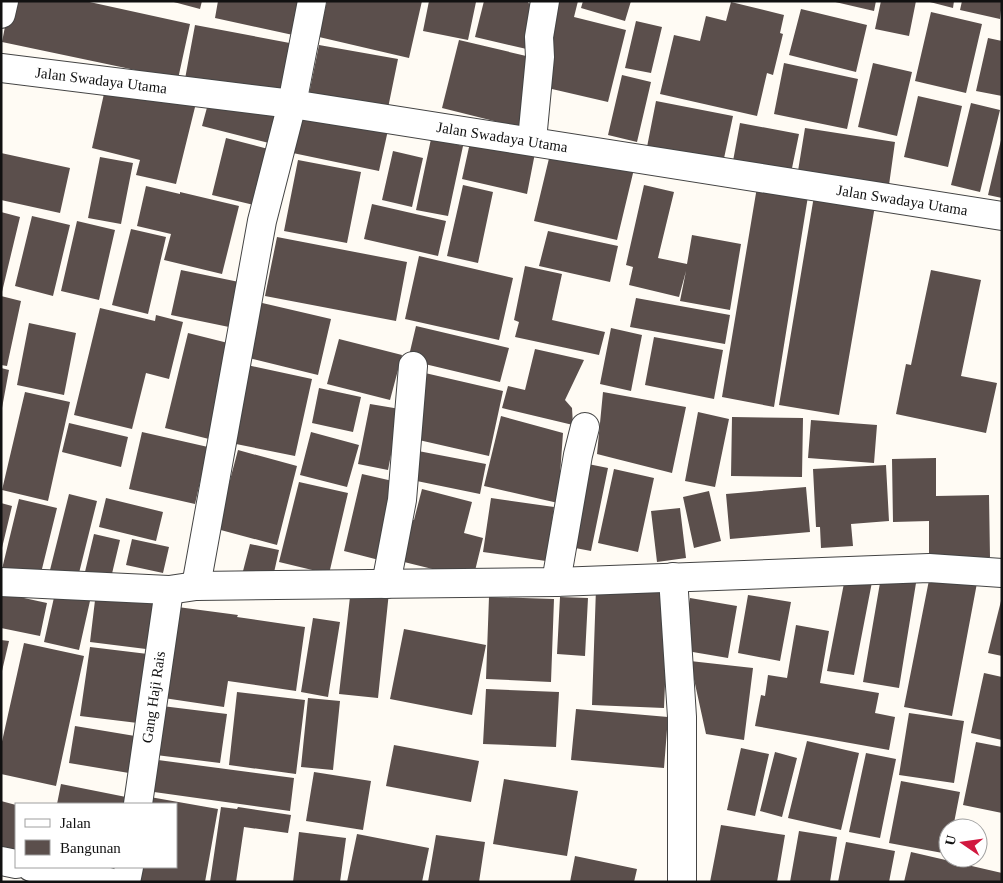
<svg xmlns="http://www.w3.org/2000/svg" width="1003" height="883" viewBox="0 0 1003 883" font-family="Georgia,serif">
<rect width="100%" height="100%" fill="#fffbf4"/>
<path fill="#5b4f4c" d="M 10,1 L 85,1 L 190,24 L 178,79 L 2,42 Z
M 170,1 L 202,1 L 200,9 Z
M 218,1 L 301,1 L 293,35 L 215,18 Z
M 327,1 L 422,1 L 409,58 L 319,37 Z
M 429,1 L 476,2 L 468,40 L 423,31 Z
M 484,1 L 529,1 L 528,3 L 541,6 L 531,50 L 475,37 Z
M 551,1 L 578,1 L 574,17 L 626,30 L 608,102 L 539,86 Z
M 583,1 L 631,1 L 625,21 L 581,8 Z
M 831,1 L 876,1 L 874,11 Z
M 881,1 L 916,1 L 909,36 L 875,29 Z
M 926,1 L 954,1 L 953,8 Z
M 962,1 L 1002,1 L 1000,19 L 960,10 Z
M 731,2 L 784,15 L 780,33 L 783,34 L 773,75 L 767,73 L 757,116 L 660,94 L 674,35 L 700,41 L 706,16 L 726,21 Z
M 801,9 L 867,25 L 856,72 L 789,55 Z
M 931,12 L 982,24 L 966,93 L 915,81 Z
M 636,21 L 662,27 L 651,73 L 625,68 Z
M 195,25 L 295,44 L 285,98 L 185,79 Z
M 988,38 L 1002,41 L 1002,96 L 976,91 Z
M 459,40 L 539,59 L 522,128 L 442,108 Z
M 319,45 L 398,59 L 387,113 L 308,99 Z
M 784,63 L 858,79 L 847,129 L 774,114 Z
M 873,63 L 912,72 L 897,136 L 858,127 Z
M 622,75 L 651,82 L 637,142 L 608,135 Z
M 107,80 L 197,99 L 176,184 L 136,175 L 140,160 L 92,148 Z
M 918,96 L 962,106 L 948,167 L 904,157 Z
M 209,100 L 276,117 L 269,143 L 202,126 Z
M 656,101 L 733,116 L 723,163 L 647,147 Z
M 971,103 L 1000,110 L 980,192 L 951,185 Z
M 297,112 L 388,130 L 379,171 L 288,152 Z
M 740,123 L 799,134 L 791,173 L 733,161 Z
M 805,128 L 895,142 L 889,185 L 798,171 Z
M 226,138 L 272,150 L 258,206 L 212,195 Z
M 471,138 L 535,153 L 527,194 L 462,179 Z
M 431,139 L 463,146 L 448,216 L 416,210 Z
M 1001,140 L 1002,140 L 1002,198 L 988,195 Z
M 551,150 L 634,169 L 617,240 L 534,221 Z
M 393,151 L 423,158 L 412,207 L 382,200 Z
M 1,153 L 70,168 L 60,213 L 1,200 Z
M 100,157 L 133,163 L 121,224 L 88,218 Z
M 298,160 L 361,172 L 347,243 L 284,231 Z
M 758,181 L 809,190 L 774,407 L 722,397 Z
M 463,185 L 493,192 L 478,263 L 447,256 Z
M 644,185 L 674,192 L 658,258 L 687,264 L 692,235 L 741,244 L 730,310 L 680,301 L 686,271 L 679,297 L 629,285 L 633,267 L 626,265 Z
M 146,186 L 180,194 L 180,192 L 239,206 L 222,274 L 164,260 L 171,234 L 137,226 Z
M 815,190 L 876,200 L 839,415 L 779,405 Z
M 372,204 L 446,221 L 438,256 L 364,239 Z
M 1,212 L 20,217 L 2,292 L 1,292 Z
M 32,216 L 70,225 L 53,296 L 15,286 Z
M 77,221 L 115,230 L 99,300 L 61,291 Z
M 131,229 L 166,237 L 148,314 L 112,305 Z
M 548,231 L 618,246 L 610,282 L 539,266 Z
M 277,237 L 407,262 L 396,321 L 265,296 Z
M 419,256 L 513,278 L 499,340 L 405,319 Z
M 525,266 L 562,274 L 552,320 L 605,332 L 599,355 L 515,337 L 519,322 L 514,320 Z
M 181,270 L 239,282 L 229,327 L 171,315 Z
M 931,270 L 981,280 L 961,376 L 997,383 L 986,433 L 896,414 L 906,364 L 911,365 Z
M 1,296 L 21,301 L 7,366 L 1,365 Z
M 636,298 L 730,315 L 725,344 L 630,327 Z
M 258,302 L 331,319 L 318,375 L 245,357 Z
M 100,308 L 155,321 L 156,315 L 183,322 L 169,379 L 146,373 L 132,429 L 74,415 Z
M 29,323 L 76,333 L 64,395 L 17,385 Z
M 416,326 L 509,348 L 500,382 L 408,360 Z
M 611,328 L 642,335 L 631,391 L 600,384 Z
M 188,333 L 232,344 L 209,439 L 165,428 Z
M 654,337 L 723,350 L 714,399 L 645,385 Z
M 339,339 L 402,355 L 390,400 L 327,384 Z
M 535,349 L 584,360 L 565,400 L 572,408 L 573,425 L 502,408 L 508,386 L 525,390 Z
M 247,365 L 312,379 L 295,456 L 231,443 Z
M 1,368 L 9,370 L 2,408 L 1,407 Z
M 425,373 L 503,391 L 489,456 L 410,438 Z
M 319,388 L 361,397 L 353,432 L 312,423 Z
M 25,392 L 70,402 L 48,501 L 2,490 Z
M 603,392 L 686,407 L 672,473 L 597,454 Z
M 370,404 L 400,409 L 388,470 L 358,464 Z
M 698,412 L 729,419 L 715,487 L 685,481 Z
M 501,416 L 563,433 L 558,503 L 484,486 Z
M 732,417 L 803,418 L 802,477 L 731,476 Z
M 811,420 L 877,425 L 874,463 L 808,458 Z
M 69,423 L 128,437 L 121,467 L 62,452 Z
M 142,432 L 208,447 L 195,504 L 129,489 Z
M 311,432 L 359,445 L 347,487 L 300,475 Z
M 238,450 L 297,466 L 277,545 L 217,529 Z
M 413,450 L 486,464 L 480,494 L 407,479 Z
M 936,458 L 936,496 L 989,495 L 990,557 L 929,559 L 929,521 L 893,522 L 892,459 Z
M 588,464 L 608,468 L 591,551 L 570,547 Z
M 886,465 L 889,521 L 851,524 L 853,546 L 821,548 L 820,527 L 816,527 L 813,469 Z
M 614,469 L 654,478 L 638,552 L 598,543 Z
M 362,474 L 397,482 L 379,560 L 344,551 Z
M 299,482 L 348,493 L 329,574 L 279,562 Z
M 806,487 L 810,532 L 730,539 L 726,494 Z
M 422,489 L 472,502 L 464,533 L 483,538 L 473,579 L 396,560 L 406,518 L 414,520 Z
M 709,491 L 721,541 L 694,548 L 683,497 Z
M 69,494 L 97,501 L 78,577 L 50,570 Z
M 106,498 L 163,512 L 156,541 L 99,527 Z
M 491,498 L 554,507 L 546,561 L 483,552 Z
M 19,499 L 57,508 L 40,577 L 2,569 Z
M 1,503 L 12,506 L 2,548 L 1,548 Z
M 680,508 L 686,558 L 657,562 L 651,511 Z
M 94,534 L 120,540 L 110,582 L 84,576 Z
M 132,539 L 169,547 L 163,573 L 126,565 Z
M 250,544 L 279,550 L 273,577 L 243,571 Z
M 930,575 L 977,583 L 952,716 L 904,707 Z
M 881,577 L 916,583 L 899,688 L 863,682 Z
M 845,578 L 872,582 L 854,675 L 827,671 Z
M 351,588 L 389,592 L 378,698 L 339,694 Z
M 596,588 L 669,590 L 664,708 L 592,705 Z
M 96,592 L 161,601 L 154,650 L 90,642 Z
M 1,593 L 47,603 L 40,636 L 1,628 Z
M 55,593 L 90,601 L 79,650 L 44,642 Z
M 748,595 L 791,602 L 780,661 L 738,653 Z
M 489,597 L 554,599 L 551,682 L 486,679 Z
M 560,597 L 588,598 L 585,656 L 557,654 Z
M 690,598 L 737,606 L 728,658 L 681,650 Z
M 1001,601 L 1002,601 L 1002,656 L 988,653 Z
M 170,606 L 238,615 L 237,617 L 305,627 L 296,691 L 228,681 L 224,707 L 157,697 Z
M 313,618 L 340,622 L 328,697 L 301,692 Z
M 796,625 L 829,631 L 820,683 L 879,693 L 875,713 L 895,717 L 889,750 L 755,726 L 761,695 L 765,696 L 768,675 L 787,678 Z
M 404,629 L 486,645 L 472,715 L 390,699 Z
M 1,640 L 9,641 L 2,671 L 1,671 Z
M 24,643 L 84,656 L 56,786 L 1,774 L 1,746 Z
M 90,647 L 156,655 L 146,724 L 80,716 Z
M 690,661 L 753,668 L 744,740 L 706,734 Z
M 984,673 L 1002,677 L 1002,740 L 971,733 Z
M 486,689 L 559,692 L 556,747 L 483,744 Z
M 237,692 L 305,700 L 296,774 L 229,765 Z
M 308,698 L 340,701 L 333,770 L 301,767 Z
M 162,706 L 227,714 L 220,763 L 156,755 Z
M 576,709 L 668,717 L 664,768 L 571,760 Z
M 909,713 L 964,721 L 954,783 L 899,775 Z
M 75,726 L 141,737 L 135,774 L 69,763 Z
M 807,741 L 859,753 L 841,830 L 788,818 Z
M 976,742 L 1002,747 L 1002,813 L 963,805 Z
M 394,745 L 479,761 L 471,802 L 386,786 Z
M 741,748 L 769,754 L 755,816 L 727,810 Z
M 775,752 L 797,758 L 782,817 L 760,811 Z
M 866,753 L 896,759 L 880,838 L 849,832 Z
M 158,760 L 294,778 L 290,811 L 154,792 Z
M 314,772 L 371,781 L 363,830 L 306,821 Z
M 504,779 L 578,791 L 567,856 L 493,844 Z
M 901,781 L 960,792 L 953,828 L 948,828 L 948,854 L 889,843 Z
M 61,784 L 126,797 L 124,804 L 57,804 Z
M 150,797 L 218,809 L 205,882 L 135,882 L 138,867 L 176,867 L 176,804 L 148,804 Z
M 1,801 L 16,805 L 16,855 L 1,851 Z
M 221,807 L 237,809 L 238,807 L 291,815 L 288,833 L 244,827 L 236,882 L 210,882 Z
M 721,825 L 785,835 L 777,882 L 710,882 Z
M 799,831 L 837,837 L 830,882 L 790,882 Z
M 299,832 L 346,838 L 340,882 L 293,882 Z
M 357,834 L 429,848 L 422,882 L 347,882 Z
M 436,835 L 485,842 L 479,882 L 428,882 Z
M 846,842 L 895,851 L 889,882 L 838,882 Z
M 911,852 L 1002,873 L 1002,882 L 904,882 Z
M 575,856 L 637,869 L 634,882 L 570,882 Z"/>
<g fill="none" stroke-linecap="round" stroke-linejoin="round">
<g stroke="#444" stroke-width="30">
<g id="minor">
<path d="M 1,14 L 4,1"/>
<path id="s1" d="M 1,68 L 292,104 L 1002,216"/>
<path d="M 532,140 L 540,57 L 539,37 L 545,1"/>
<path d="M 673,577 L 682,717 L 682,882"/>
<path d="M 1,582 L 169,590 L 196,586 L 556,582 L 929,568 L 1002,573"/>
<path d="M 556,582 L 578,455 L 585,427"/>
<path d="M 386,584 L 402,500 L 413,366"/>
<path d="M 196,586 L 262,221 L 292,104 L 312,1"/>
<path id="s2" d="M 138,804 L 169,590"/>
<path d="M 1,861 L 16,864"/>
<path d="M 31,867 L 109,882"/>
<path d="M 126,882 L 129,867"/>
</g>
</g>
<use href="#minor" stroke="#fff" stroke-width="28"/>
</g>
<g text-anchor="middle" stroke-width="5" stroke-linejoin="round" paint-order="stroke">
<g font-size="15" fill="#111" stroke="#fff">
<text dy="5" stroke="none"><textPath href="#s1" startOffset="101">Jalan Swadaya Utama</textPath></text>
<text dy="5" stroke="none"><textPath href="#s1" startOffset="506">Jalan Swadaya Utama</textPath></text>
<text dy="5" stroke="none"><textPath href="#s1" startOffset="911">Jalan Swadaya Utama</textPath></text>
<text dy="5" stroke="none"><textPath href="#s2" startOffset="108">Gang Haji Rais</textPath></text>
</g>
</g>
<rect width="1003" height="883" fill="none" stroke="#111111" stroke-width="5"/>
<rect x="15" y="803" width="162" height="65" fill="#ffffff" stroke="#a0a0a0"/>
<rect x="25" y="819" width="25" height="8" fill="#ffffff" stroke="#a0a0a0"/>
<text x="60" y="828" font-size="15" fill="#111111">Jalan</text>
<rect x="25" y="840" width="25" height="15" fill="#5b4f4c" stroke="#a0a0a0"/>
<text x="60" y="853" font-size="15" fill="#111111">Bangunan</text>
<g transform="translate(963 843) rotate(283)"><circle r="24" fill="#ffffff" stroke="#a0a0a0"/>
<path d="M0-4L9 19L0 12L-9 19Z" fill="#d1183f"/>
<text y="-8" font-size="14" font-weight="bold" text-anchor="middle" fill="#111111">U</text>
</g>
</svg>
